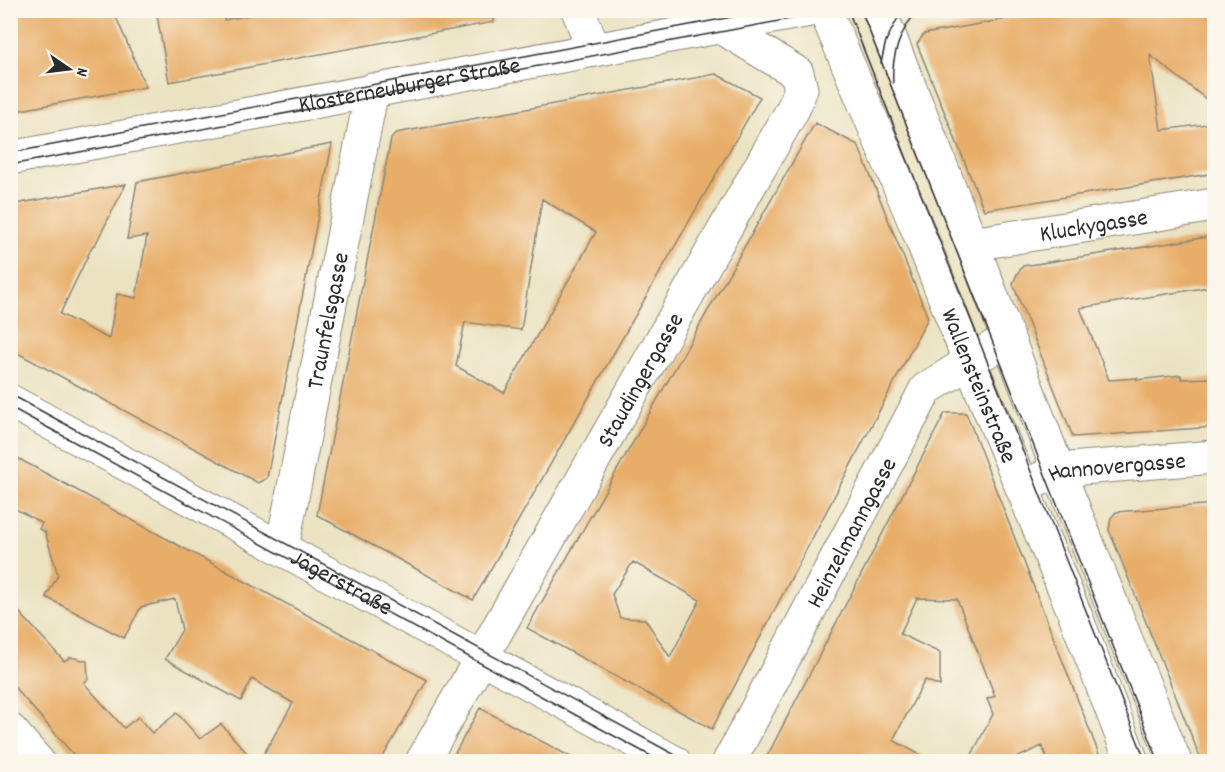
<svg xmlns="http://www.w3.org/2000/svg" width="1225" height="772" viewBox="0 0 1225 772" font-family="Dekko,sans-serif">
<rect width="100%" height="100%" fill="#fbf7ec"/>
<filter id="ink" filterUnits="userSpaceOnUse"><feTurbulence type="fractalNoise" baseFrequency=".0167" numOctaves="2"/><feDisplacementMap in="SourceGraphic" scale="12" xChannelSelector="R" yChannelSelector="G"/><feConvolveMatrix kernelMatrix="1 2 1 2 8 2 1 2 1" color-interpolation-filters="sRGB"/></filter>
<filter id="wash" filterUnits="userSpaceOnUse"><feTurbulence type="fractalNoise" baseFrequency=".008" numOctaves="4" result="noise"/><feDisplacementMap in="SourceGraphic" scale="24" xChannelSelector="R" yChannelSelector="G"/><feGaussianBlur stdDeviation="1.35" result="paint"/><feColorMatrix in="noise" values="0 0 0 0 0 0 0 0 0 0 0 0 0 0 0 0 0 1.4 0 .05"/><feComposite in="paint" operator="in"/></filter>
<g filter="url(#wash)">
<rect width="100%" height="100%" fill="#ebe2c1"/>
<g id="blocks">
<path fill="#e8ae69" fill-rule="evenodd" d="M 10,10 L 113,10 L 146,87 L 10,112 Z
M 156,10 L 222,10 L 224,20 L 277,10 L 493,10 L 494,22 L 169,82 Z
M 1057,10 L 1215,10 L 1215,106 L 1150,55 L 1161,130 L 1215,123 L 1215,173 L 984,210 L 917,44 L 924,34 Z
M 716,74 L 760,97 L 473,600 L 317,515 L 391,139 L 396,133 ZM 542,199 L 596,232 L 504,393 L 456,366 L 465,322 L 521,330 Z
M 815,123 L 858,145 L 928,318 L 712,729 L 527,628 ZM 633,562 L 700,600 L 670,657 L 645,619 L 620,618 L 612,594 Z
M 332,144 L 267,478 L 258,483 L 10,349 L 10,205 L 126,184 L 95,245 L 93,245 L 60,314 L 109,339 L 117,294 L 136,298 L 147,236 L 127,239 L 137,182 Z
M 1215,236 L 1215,286 L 1080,308 L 1109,380 L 1137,378 L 1137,380 L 1181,375 L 1181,379 L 1215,378 L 1215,427 L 1073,437 L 1013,284 L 1017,274 L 1023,266 Z
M 945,413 L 966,413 L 1102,762 L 1049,762 L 1042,746 L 1008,762 L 968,762 L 993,714 L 987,699 L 995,696 L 957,599 L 917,598 L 900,634 L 940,653 L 940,686 L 925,680 L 893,740 L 933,762 L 764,762 Z
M 10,454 L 427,680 L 380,762 L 259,762 L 293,703 L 252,679 L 241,701 L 165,659 L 182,630 L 175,599 L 141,607 L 124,638 L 46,597 L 58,575 L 45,532 L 39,529 L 42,523 L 10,506 Z
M 1215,504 L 1215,762 L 1202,762 L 1109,530 L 1111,518 L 1116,512 Z
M 10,602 L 64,661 L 71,657 L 87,661 L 88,679 L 84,683 L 124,728 L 138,717 L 152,733 L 177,713 L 200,739 L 221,724 L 255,762 L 80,762 L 10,682 Z
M 480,708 L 580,762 L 450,762 Z"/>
</g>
</g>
<g filter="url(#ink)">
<use href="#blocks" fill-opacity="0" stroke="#8b8676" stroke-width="1.5"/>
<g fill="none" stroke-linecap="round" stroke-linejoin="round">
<g stroke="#8b8676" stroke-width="35">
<g id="minor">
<path d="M 578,10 L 594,50"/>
<path id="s1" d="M 10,158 L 810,10"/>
<path id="s2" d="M 972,244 L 1214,205"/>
<path id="s3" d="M 1022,488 L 1058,470 L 1214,457"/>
<path id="s4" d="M 282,548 L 372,90"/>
<path d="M 10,730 L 38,762"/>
<path id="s5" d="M 422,762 L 793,109 L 801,89 L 797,73 L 721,27"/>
<path id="s6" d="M 729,762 L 926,389 L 1008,338"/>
</g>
</g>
<g stroke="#8b8676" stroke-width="35">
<g id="major">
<path id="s7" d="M 825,10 L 921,237 L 969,360 L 1076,617 L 1132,762"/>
<path d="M 879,10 L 972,244 L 1058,470 L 1175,762"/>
<path id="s8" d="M 10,401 L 674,762"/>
</g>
</g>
<use href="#minor" stroke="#fff" stroke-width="33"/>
<use href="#major" stroke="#fff" stroke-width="33"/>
<path stroke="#2b2b2b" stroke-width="1.5" d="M 848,10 L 1146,762
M 861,10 L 1159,762
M 881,63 L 886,41 L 902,10
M 893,83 C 891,59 900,26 920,10
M 10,153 L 769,10
M 10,165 L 838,10
M 10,394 L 688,762
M 10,407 L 662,762"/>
</g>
</g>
<g text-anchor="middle" stroke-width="5" stroke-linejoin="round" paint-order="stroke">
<g font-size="24" fill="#2b2b2b" stroke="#fbf7ec">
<text dy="8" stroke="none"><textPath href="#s1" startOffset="406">Klosterneuburger Straße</textPath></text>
<text dy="8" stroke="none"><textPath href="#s2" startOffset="123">Kluckygasse</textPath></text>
<text dy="8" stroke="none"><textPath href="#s4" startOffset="232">Traunfelsgasse</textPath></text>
<text dy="8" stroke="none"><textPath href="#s5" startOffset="440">Staudingergasse</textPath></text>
<text dy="8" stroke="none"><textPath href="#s7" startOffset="406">Wallensteinstraße</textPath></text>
<text dy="8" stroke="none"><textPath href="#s3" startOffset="99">Hannovergasse</textPath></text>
<text dy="8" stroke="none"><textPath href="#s6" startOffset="260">Heinzelmanngasse</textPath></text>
<text dy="8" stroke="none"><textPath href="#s8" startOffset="378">Jägerstraße</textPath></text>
</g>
</g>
<rect width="1225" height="772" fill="none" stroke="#fbf7ec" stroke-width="36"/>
<g transform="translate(69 69) rotate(104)" stroke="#fbf7ec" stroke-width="4.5" paint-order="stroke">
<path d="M0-4.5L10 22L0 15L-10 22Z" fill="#2b2b2b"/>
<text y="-9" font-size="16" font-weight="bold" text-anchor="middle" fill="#2b2b2b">N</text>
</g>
</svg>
